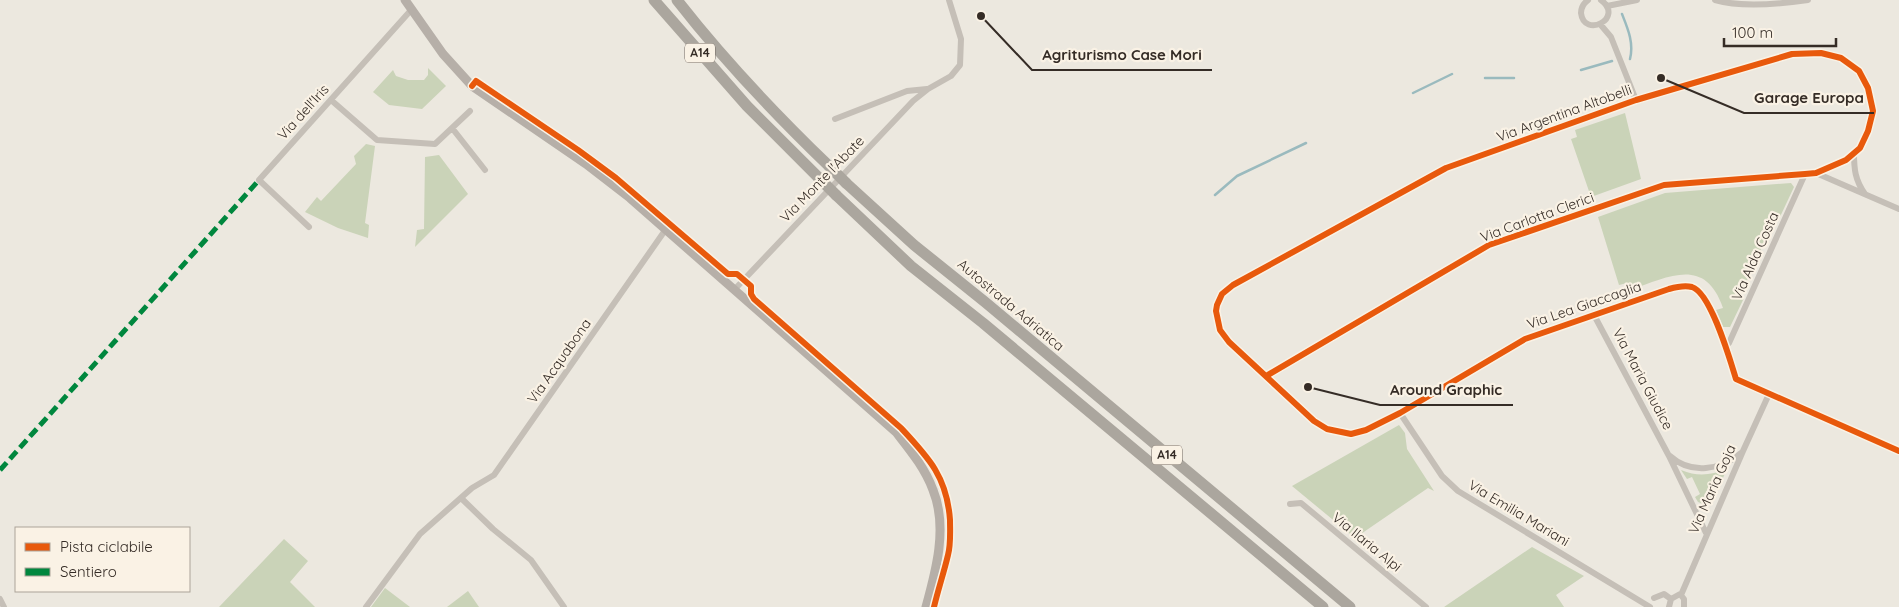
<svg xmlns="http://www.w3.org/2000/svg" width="1899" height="607" viewBox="0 0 1899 607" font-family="Quicksand,sans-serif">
<rect width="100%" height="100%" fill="#ece8df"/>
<path fill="#cad3b8" d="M 428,68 L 446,86 L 422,109 L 389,105 L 373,92 L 393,70 L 396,76 L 408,80 L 424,80 L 428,75 Z
M 1625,113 L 1641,179 L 1591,197 L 1571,139 L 1577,137 L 1575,130 Z
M 366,144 L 375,146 L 365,223 L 369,225 L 368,238 L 338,228 L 305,212 L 317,197 L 321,201 L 356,164 L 354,156 Z
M 439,155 L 468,194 L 415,247 L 417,230 L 424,229 L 425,157 Z
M 1791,183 L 1794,187 L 1779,219 L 1775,218 L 1740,296 L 1744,298 L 1730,327 L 1723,327 L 1716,310 L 1723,308 C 1705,256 1669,277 1630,290 L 1627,283 L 1619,285 L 1598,217 L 1665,193 Z
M 1399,425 L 1405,433 L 1407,449 L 1434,491 L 1428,488 L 1355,538 L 1292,486 Z
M 1727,469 L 1722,480 L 1717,477 L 1709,495 L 1715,498 L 1709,503 L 1703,504 L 1698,502 L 1695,497 L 1700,494 L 1692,477 L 1687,479 L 1681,470 C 1698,477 1711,475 1727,469 Z
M 284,539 L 308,561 L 290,582 L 315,607 L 219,607 Z
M 1532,547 L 1584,576 L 1556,595 L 1564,607 L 1444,607 Z
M 385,588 L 410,607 L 371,607 Z
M 468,591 L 479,607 L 447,607 Z"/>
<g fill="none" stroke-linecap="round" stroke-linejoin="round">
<path stroke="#9ababe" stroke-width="2.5" d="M 1622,14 C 1628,29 1634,43 1630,59
M 1581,70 L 1612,61
M 1485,78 L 1514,78
M 1413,93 L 1452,74
M 1215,195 L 1237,176 L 1306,143"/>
<path stroke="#c5bfb7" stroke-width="6" d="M 1588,0 C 1584,3 1581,7 1581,13 C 1584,39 1625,18 1601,0
M 1715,0 C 1743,8 1780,4 1808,0
M 1607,6 L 1637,0
M 1600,24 L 1611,37 L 1636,100
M 331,100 L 377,140 L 435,144 L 470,111
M 835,119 L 907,91 L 927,89
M 452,128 L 485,170
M 1854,153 C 1854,169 1855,180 1865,194
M 1816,173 L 1899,209
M 309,227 L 259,180 L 412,9
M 735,289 L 913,101 L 928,89 L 951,76 L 960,65 L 961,39 L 949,0
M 1594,315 L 1669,456 L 1706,533
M 1726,346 L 1729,343 L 1805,174
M 1266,376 L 1489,245 L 1664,185 L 1805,174 L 1816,173 L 1846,160 L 1860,148 L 1868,131 L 1873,111 L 1868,88 L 1859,71 L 1841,58 L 1821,53 L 1792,54 L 1636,100 L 1446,168 L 1233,285 L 1222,294 L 1217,305 L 1216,311 L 1220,330 L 1229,342 L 1314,421 L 1327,429 L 1351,434 L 1366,430 L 1400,413 L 1525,339 L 1669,289 C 1676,287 1684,285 1692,287 C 1711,293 1730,360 1736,379 L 1899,451
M 1400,413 L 1442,476 L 1458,491 L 1650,607
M 1670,456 C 1691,475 1721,470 1741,453
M 461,498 L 493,529 L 531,560 L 564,607
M 1290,504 L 1301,503 L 1426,607
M 1681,595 L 1743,451 L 1769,394
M 1654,598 L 1664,594 L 1671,599
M 0,599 L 4,607
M 366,607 L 420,534 L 472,488 L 494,475 L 666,229
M 1669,607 L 1671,599 L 1680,594 L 1684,599 L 1684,607"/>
<path stroke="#b6afa8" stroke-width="9" d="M 405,0 L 443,54 L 472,86 L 586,164 L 630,198 L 896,432 C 910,450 925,468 933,490 C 948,527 936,571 926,607"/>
<path stroke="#aba69e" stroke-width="11" d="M 654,0 L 747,106 L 818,177
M 677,0 C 723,59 775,114 829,166
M 846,183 L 914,245 L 985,302 L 1350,607
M 836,195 L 911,266 L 983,323 L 1323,607"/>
<path stroke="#aba69e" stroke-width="11" d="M 829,166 L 846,183
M 818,177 L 836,195"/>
<path stroke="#00873e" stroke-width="5" stroke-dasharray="10 5" stroke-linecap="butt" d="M 0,470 L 259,180"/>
<g stroke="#faf2e5" stroke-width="9">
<path id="cycleway" d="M 472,86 L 476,81 L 578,150 L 616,178 L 728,274 L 737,274 L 751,286 L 751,294 L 754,299 L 901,428 C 929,458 947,477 950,520 C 950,531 951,544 948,555 C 944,572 938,590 934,607
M 1266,376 L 1489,245 L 1664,185 L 1805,174 L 1816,173 L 1846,160 L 1860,148 L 1868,131 L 1873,111 L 1868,88 L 1859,71 L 1841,58 L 1821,53 L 1792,54 L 1636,100 L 1446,168 L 1233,285 L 1222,294 L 1217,305 L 1216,311 L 1220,330 L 1229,342 L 1314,421 L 1327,429 L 1351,434 L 1366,430 L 1400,413 L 1525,339 L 1669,289 C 1676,287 1684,285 1692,287 C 1711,293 1730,360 1736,379 L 1899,451"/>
</g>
<use href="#cycleway" stroke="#e8590c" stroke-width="6"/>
</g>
<g text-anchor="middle" stroke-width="4.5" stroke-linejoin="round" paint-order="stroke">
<g fill="#faf2e5" stroke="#70675f" stroke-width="1">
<rect x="685" y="43.5" width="30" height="19" rx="4"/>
<rect x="1152" y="445.5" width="30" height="19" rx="4"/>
</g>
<g font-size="12" font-weight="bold" fill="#352c26">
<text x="700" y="57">A14</text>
<text x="1167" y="459">A14</text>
</g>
<g font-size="14" fill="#352c26" stroke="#faf2e5">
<text transform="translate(303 112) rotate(-48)" y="5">Via dell'Iris</text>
<text transform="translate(1564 113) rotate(-20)" y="5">Via Argentina Altobelli</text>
<text transform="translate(822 179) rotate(-46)" y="5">Via Monte l'Abate</text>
<text transform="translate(1537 217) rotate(-20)" y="5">Via Carlotta Clerici</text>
<text transform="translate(1755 256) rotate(-66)" y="5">Via Alda Costa</text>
<text transform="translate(1011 305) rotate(40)" y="5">Autostrada Adriatica</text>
<text transform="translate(1584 305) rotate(-19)" y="5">Via Lea Giaccaglia</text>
<text transform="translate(559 361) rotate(-55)" y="5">Via Acquabona</text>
<text transform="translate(1643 379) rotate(62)" y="5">Via Maria Giudice</text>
<text transform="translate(1712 489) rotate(-66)" y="5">Via Maria Goja</text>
<text transform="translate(1519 513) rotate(31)" y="5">Via Emilia Mariani</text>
<text transform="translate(1367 542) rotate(39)" y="5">Via Ilaria Alpi</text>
</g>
</g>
<path fill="none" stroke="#352c26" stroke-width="2" d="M981 16L1032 70H1212M1661 78L1744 113H1874M1308 387L1380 405H1513"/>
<g fill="#352c26" stroke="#faf2e5" stroke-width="2">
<circle cx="981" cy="16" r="5"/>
<circle cx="1661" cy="78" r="5"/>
<circle cx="1308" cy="387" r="5"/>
</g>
<g font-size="15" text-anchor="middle" font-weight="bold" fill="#352c26" stroke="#faf2e5" stroke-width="4.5" stroke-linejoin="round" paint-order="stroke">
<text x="1122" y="60">Agriturismo Case Mori</text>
<text x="1809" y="103">Garage Europa</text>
<text x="1446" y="395">Around Graphic</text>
</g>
<rect x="15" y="527" width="175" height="65" fill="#faf2e5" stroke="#aba399"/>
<rect x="25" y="543" width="25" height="8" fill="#e8590c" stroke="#aba399"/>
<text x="60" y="552" font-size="15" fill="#352c26">Pista ciclabile</text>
<rect x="25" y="568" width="25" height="8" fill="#00873e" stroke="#aba399"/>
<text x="60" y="577" font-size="15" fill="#352c26">Sentiero</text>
<path d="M1724 38v8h112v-8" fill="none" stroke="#352c26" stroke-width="2.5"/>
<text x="1732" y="38" font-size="15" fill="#352c26" stroke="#faf2e5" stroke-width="4" paint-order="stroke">100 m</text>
</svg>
